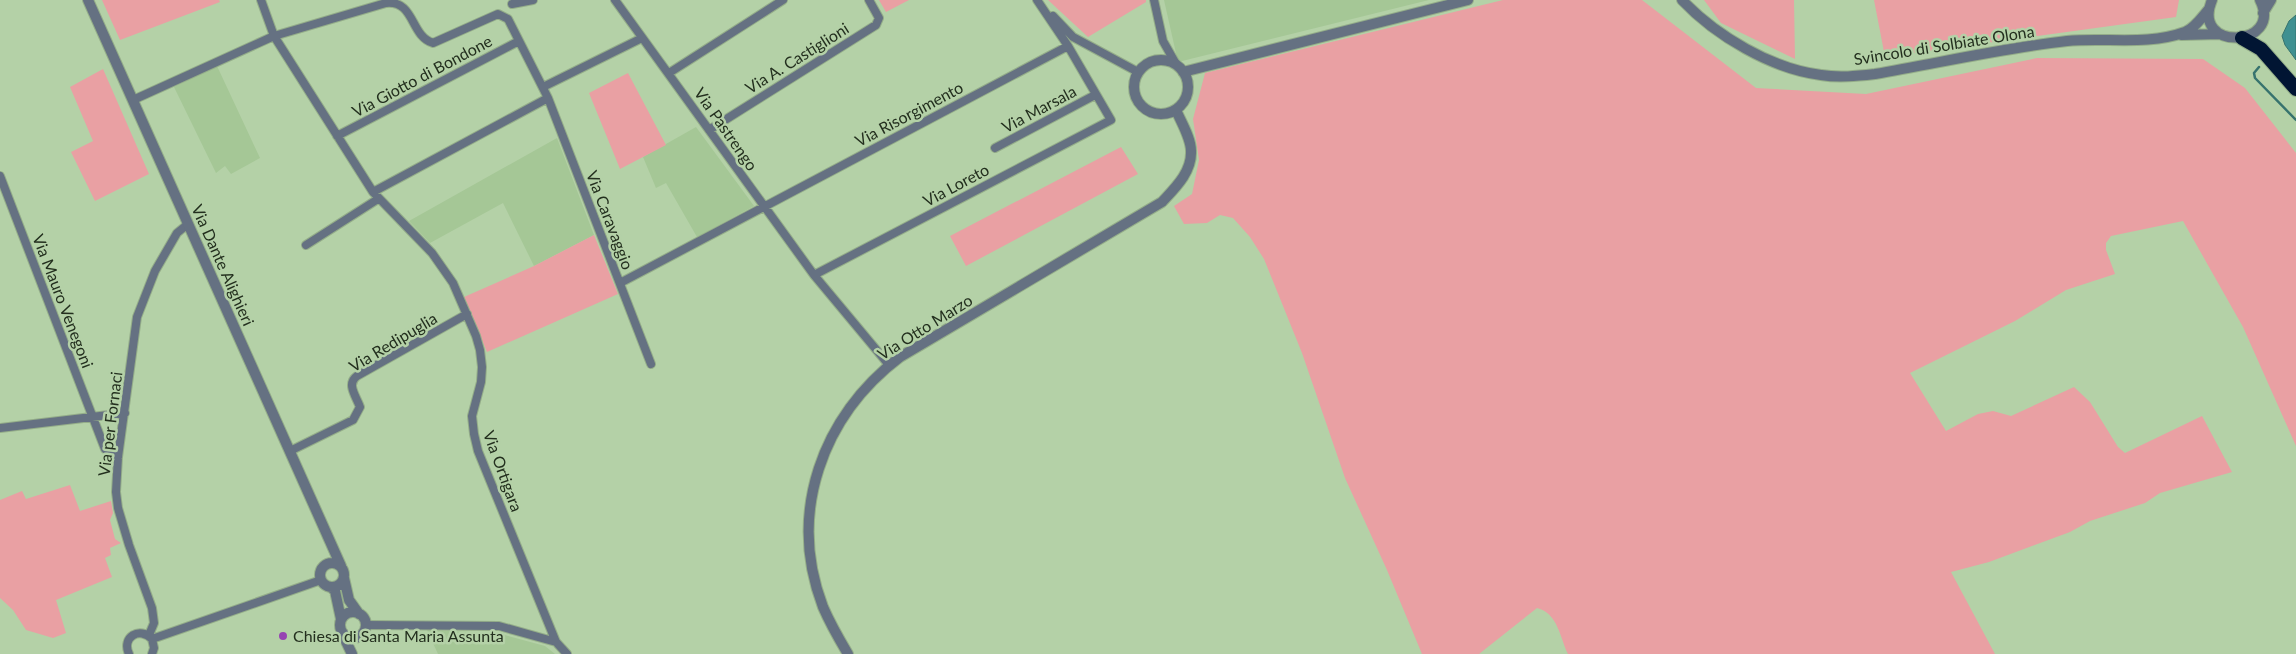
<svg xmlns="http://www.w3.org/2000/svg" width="2296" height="654" viewBox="0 0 2296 654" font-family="Lato,sans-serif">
<rect width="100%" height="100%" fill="#b4d1a7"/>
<path fill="#a5c796" d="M 1164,0 L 1429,0 L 1178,62 Z
M 217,66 L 260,158 L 231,174 L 225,166 L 216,173 L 174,87 Z
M 696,127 L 754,206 L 697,237 L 666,183 L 656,188 L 643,157 Z
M 557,138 L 594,235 L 534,266 L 503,203 L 430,243 L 409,221 Z
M 427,630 L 497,633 L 545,646 L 555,654 L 438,654 Z"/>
<path fill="#e9a0a3" d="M 102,0 L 219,0 L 220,2 L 120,40 Z
M 879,0 L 909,0 L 886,12 Z
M 1048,0 L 1146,0 L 1146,2 L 1088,37 Z
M 1503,0 L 1642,0 L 1756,88 L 1866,94 L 2037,58 L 2203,59 L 2245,88 L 2296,153 L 2296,446 L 2243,327 L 2183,221 L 2111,236 L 2106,243 L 2106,250 L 2115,274 L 2066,290 L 2015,321 L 1910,373 L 1946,431 L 1978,414 L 1993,411 L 2011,416 L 2074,387 L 2090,402 L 2118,447 L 2125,453 L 2202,416 L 2232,472 L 2160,493 L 2145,503 L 2090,521 L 2070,532 L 1989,562 L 1951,572 L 1995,654 L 1568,654 C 1560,638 1558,613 1537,608 L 1479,654 L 1422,654 L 1387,570 L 1345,478 L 1302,353 L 1264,259 L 1250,237 L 1233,218 L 1220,215 L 1207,223 L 1184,224 L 1174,206 L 1192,194 L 1199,160 L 1193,119 L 1205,73 Z
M 1704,0 L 1794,0 L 1795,59 L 1721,23 Z
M 1874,0 L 2179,0 L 2176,17 L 1885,57 Z
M 103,69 L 149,174 L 95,201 L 71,152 L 93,141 L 70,87 Z
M 628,73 L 666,145 L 620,169 L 589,93 Z
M 1121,147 L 1138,174 L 966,266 L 950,236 Z
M 594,235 L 618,294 L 487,352 L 464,297 L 534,266 Z
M 70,485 L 80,511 L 111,501 L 113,513 L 110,520 L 115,539 L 121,543 L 110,548 L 111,555 L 105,558 L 112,577 L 56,600 L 66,633 L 53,638 L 26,630 L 13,610 L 0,598 L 0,500 L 22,491 L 26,499 Z"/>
<path fill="#3f9091" stroke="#37736e" d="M 2296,15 L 2296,60 L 2285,45 L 2282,36 L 2289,21 Z"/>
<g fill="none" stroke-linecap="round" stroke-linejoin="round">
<path stroke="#37736e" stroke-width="2.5" d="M 2259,67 L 2254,73 L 2255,78 L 2296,120"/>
<g stroke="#94ad89" stroke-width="10">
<path id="minor" d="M 261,0 L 274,36 L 373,192 L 432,253 L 453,283 L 476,336 L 480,350 L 482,367 L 481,382 L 472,416 L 474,434 L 478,451 L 556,642 L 567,654
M 615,0 L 814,275 L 889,365
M 1154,0 L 1163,41 L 1176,64
M 512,4 L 533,0
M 1053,16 L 1073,37 L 1138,72
M 669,73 L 783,0
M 543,87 L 642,38
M 133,100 L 274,36 L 386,3 C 415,0 410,36 433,43 L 498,14 L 508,19 L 548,98 L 651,364
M 709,130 L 876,25 L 879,18 L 869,0
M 337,136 L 519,41
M 995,148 L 1095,95
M 0,176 L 105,449 L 118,457
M 373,192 L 548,98
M 306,245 L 378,199
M 814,275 L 1111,120 L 1068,46 L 1037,0
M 620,283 L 1068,46
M 0,428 L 125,413
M 290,451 L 353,420 L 360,407 C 356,396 346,384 357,376 L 467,314
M 366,625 L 499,626 L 556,642
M 149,635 L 154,623 L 152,608 L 129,545 L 118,508 L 116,492 L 118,457 L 137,317 L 155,271 L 177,233 L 188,224
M 152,639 L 321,580
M 129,654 C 121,637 140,626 152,639 L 154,648 L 152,654"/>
</g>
<g stroke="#94ad89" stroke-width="12">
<path id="tertiary" d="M 88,0 L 341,566
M 1682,0 C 1716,36 1772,69 1821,75 C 1839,78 1857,76 1875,74 C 1939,63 2003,48 2067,41 C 2105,37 2147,46 2185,32 C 2195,28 2202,17 2209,9
M 2212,0 C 2190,52 2284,48 2260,0
M 2263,13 L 2271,0
M 2181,35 L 2220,34
M1134 87a27 27 0 1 1 54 0a27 27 0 1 1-54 0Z
M 1183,72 L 1468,0
M320 575a12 12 0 1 1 24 0a12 12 0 1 1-24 0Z
M 344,578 L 349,600 L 359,614
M 331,587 L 335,591 L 341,619
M340 625a13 13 0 1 1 26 0a13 13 0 1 1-26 0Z
M 342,633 L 352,654
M 848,654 C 839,639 830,623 823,607 C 787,513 822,416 900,357 L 1162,202 C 1175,188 1192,172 1191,151 C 1191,138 1181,122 1176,110"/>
</g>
<g stroke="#94ad89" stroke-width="16">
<path id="motorway" d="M 2242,38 L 2261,49 L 2296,89"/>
</g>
<use href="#minor" stroke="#657182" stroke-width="8"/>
<use href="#tertiary" stroke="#657182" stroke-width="10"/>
<use href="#motorway" stroke="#011533" stroke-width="14"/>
</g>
<circle fill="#9644b2" stroke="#b4d1a7" stroke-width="2" cx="283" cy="636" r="5"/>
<g text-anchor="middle" stroke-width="5" stroke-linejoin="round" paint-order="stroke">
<g font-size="16" fill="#232f1e" stroke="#b4d1a7">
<text transform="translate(1944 45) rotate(-9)" y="6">Svincolo di Solbiate Olona</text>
<text transform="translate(797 58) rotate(-32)" y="6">Via A. Castiglioni</text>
<text transform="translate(422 76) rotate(-28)" y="6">Via Giotto di Bondone</text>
<text transform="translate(1039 109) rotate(-28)" y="6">Via Marsala</text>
<text transform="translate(909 114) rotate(-28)" y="6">Via Risorgimento</text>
<text transform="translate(726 129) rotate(55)" y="6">Via Pastrengo</text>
<text transform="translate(956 185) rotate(-28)" y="6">Via Loreto</text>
<text transform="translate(610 220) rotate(69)" y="6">Via Caravaggio</text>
<text transform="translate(223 265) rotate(66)" y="6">Via Dante Alighieri</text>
<text transform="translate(63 301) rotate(69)" y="6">Via Mauro Venegoni</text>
<text transform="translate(925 327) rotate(-32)" y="6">Via Otto Marzo</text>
<text transform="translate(393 342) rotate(-31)" y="6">Via Redipuglia</text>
<text transform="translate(110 424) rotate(-83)" y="6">Via per Fornaci</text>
<text transform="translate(503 471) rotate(70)" y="6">Via Ortigara</text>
</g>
<g font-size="16" fill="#232f1e" stroke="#b4d1a7" text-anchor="start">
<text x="293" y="642">Chiesa di Santa Maria Assunta</text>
</g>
</g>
</svg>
